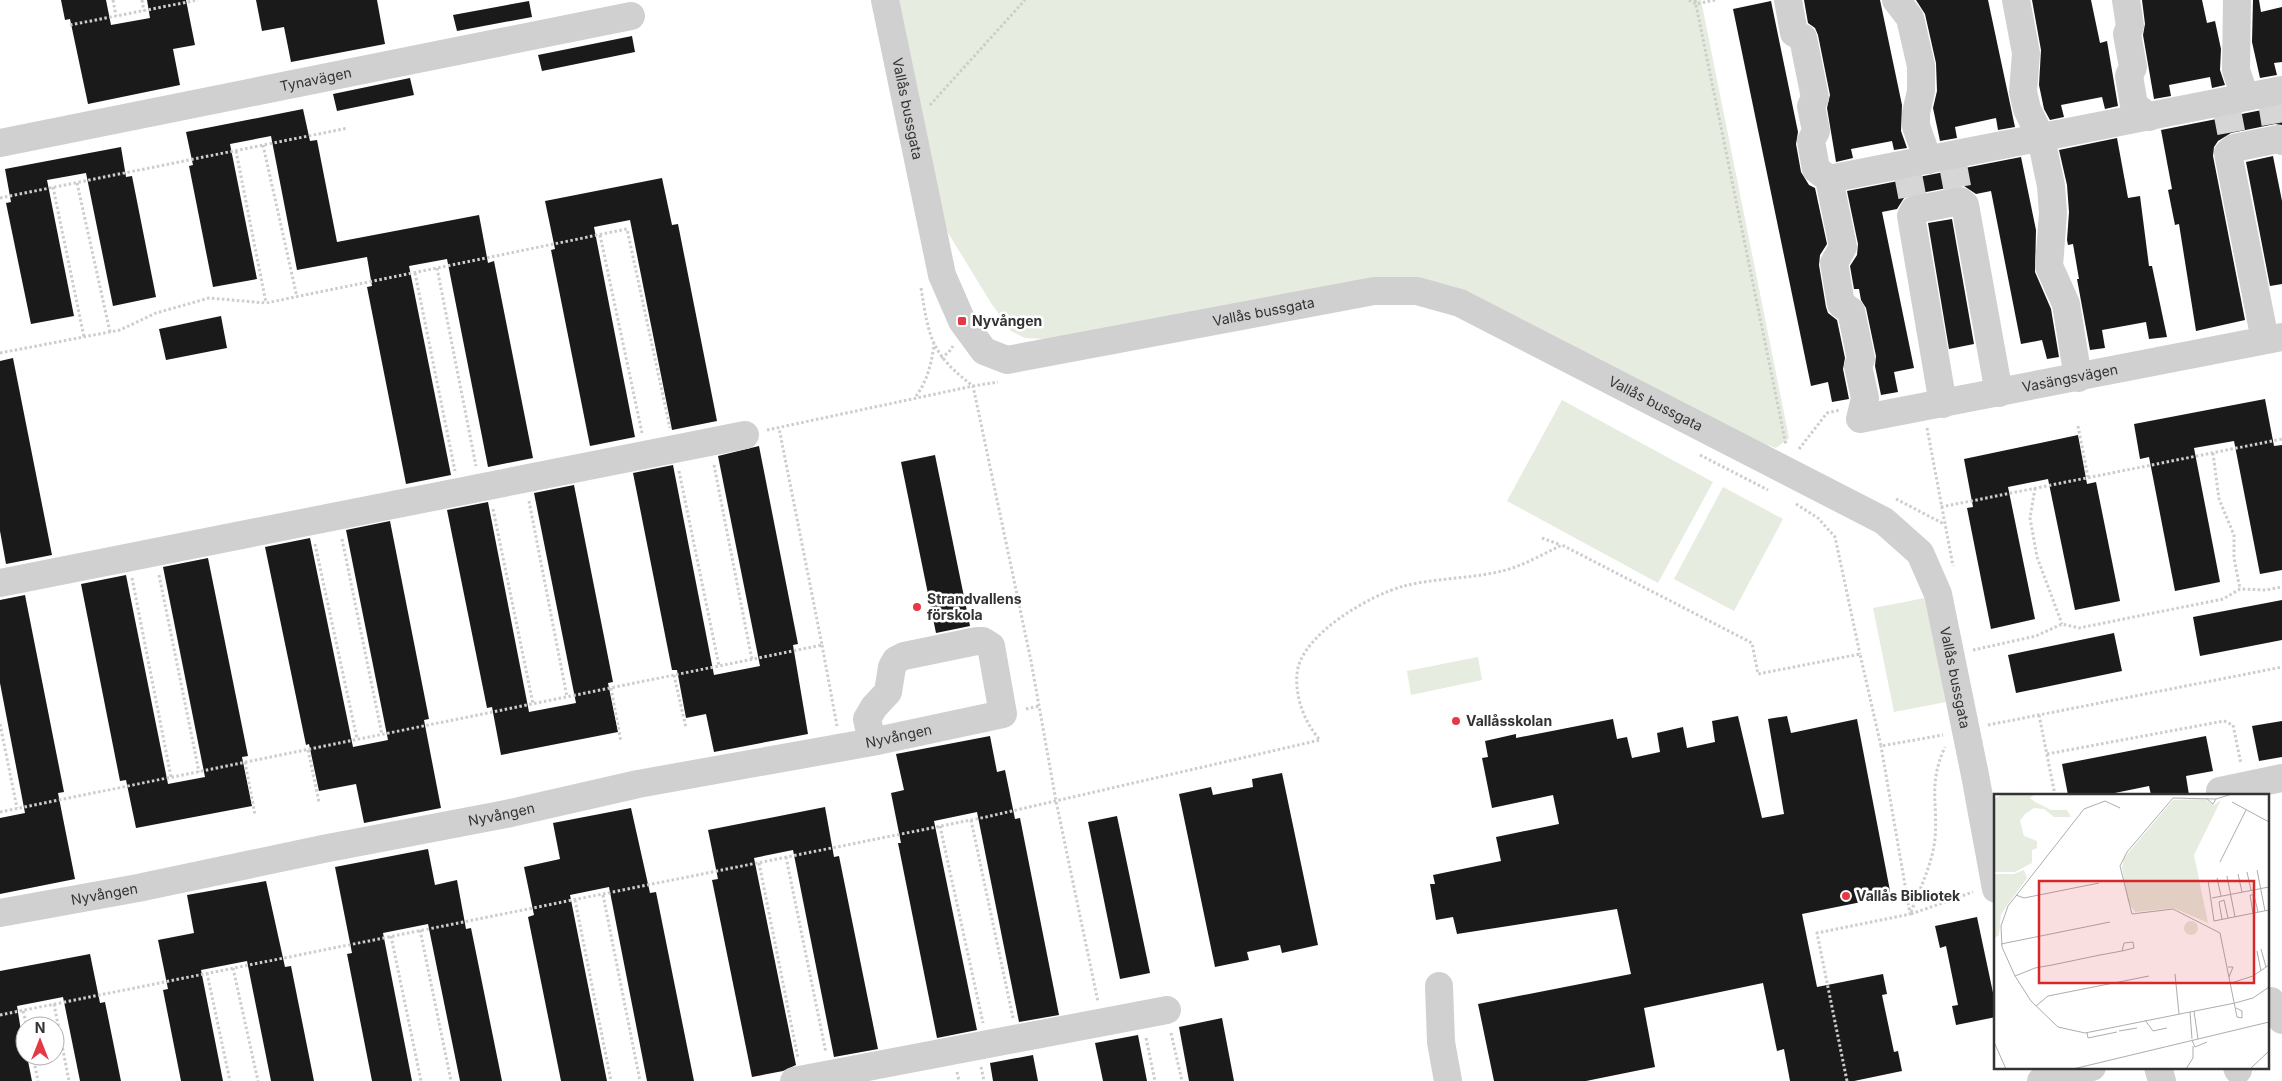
<svg xmlns="http://www.w3.org/2000/svg" width="2282" height="1081" viewBox="0 0 2282 1081" font-family="Inter,sans-serif">
<rect width="100%" height="100%" fill="#fff"/>
<path fill="#e6ecdf" d="M 899,0 L 1701,0 L 1789,438 L 1776,448 L 1725,430 L 1458,291 L 1063,340 L 1025,338 L 1011,331 L 991,303 L 942,223 Z
M 1562,400 L 1713,482 L 1658,583 L 1507,501 Z
M 1723,487 L 1783,519 L 1734,611 L 1674,579 Z
M 1925,598 L 1946,702 L 1894,712 L 1873,608 Z
M 1478,657 L 1482,680 L 1411,695 L 1407,671 Z"/>
<path fill="#1a1a1a" d="M 61,0 L 106,0 L 111,25 L 150,18 L 147,0 L 186,0 L 195,45 L 173,49 L 180,85 L 88,104 L 70,19 L 65,20 Z
M 256,0 L 377,0 L 385,44 L 291,62 L 284,27 L 262,31 Z
M 1804,0 L 1880,0 L 1902,105 L 1901,131 L 1907,148 L 1894,150 L 1892,141 L 1851,149 L 1853,158 L 1836,162 L 1827,108 L 1830,95 L 1818,35 L 1815,28 L 1808,23 Z
M 1916,0 L 1988,0 L 2015,127 L 1998,130 L 1996,118 L 1955,127 L 1957,138 L 1940,141 L 1933,108 L 1937,91 L 1936,63 L 1925,14 Z
M 2032,0 L 2091,0 L 2100,43 L 2107,41 L 2118,106 L 2105,109 L 2102,97 L 2061,105 L 2064,117 L 2050,120 L 2044,109 L 2039,85 L 2041,50 Z
M 2142,0 L 2202,0 L 2207,23 L 2215,21 L 2221,49 L 2220,70 L 2225,85 L 2212,88 L 2210,77 L 2169,85 L 2171,96 L 2154,99 L 2143,35 L 2145,24 Z
M 2253,0 L 2259,0 L 2261,12 L 2282,7 L 2282,62 L 2274,63 L 2277,75 L 2260,78 L 2252,42 Z
M 529,1 L 532,17 L 457,31 L 453,15 Z
M 1771,1 L 1798,132 L 1796,144 L 1801,172 L 1809,185 L 1815,188 L 1827,244 L 1820,255 L 1819,265 L 1826,307 L 1828,313 L 1837,320 L 1845,358 L 1843,369 L 1849,399 L 1832,402 L 1828,382 L 1811,386 L 1733,9 Z
M 632,36 L 635,52 L 542,71 L 538,55 Z
M 410,78 L 414,95 L 337,111 L 333,94 Z
M 2282,106 L 2282,125 L 2275,124 L 2231,133 L 2218,141 L 2214,147 L 2213,156 L 2245,320 L 2196,331 L 2179,224 L 2175,225 L 2168,190 L 2172,189 L 2161,130 Z
M 303,109 L 310,141 L 317,140 L 337,242 L 479,215 L 488,263 L 494,261 L 533,458 L 488,467 L 447,259 L 409,266 L 451,475 L 406,484 L 367,287 L 372,286 L 367,257 L 297,270 L 271,136 L 230,144 L 257,279 L 213,287 L 189,166 L 193,165 L 186,132 Z
M 2117,138 L 2128,198 L 2140,196 L 2149,266 L 2152,266 L 2167,337 L 2149,339 L 2146,322 L 2102,330 L 2105,348 L 2090,350 L 2077,279 L 2079,279 L 2073,244 L 2068,245 L 2067,240 L 2069,212 L 2067,185 L 2059,150 Z
M 121,147 L 126,177 L 132,176 L 156,297 L 113,306 L 86,173 L 47,180 L 74,316 L 31,324 L 6,203 L 11,202 L 5,169 Z
M 2273,156 L 2282,201 L 2282,284 L 2270,286 L 2246,162 Z
M 2021,157 L 2036,230 L 2035,272 L 2051,309 L 2059,357 L 2047,359 L 2042,340 L 2021,344 L 1991,191 L 1976,194 L 1964,186 L 1957,186 L 1911,195 L 1904,198 L 1897,209 L 1882,212 L 1914,368 L 1894,372 L 1898,392 L 1881,395 L 1875,366 L 1876,356 L 1866,308 L 1861,300 L 1859,289 L 1854,289 L 1850,266 L 1857,255 L 1858,244 L 1847,191 Z
M 662,178 L 672,225 L 678,224 L 717,421 L 672,430 L 630,220 L 594,227 L 635,437 L 590,446 L 551,250 L 555,249 L 545,201 Z
M 1952,219 L 1974,344 L 1949,349 L 1928,223 Z
M 221,316 L 227,348 L 166,360 L 159,329 Z
M 13,358 L 52,555 L 6,564 L 0,531 L 0,361 Z
M 2265,399 L 2274,446 L 2282,445 L 2282,570 L 2260,574 L 2234,441 L 2194,448 L 2220,582 L 2175,591 L 2149,457 L 2140,459 L 2134,424 Z
M 2078,435 L 2087,484 L 2096,482 L 2120,601 L 2075,610 L 2048,479 L 2008,487 L 2035,619 L 1991,629 L 1967,508 L 1973,507 L 1964,459 Z
M 759,446 L 798,644 L 793,645 L 808,734 L 714,752 L 706,714 L 686,718 L 677,670 L 672,670 L 633,473 L 673,465 L 714,675 L 760,666 L 718,456 Z
M 935,455 L 970,626 L 936,633 L 901,462 Z
M 574,485 L 613,682 L 608,683 L 618,732 L 501,755 L 492,707 L 487,708 L 447,510 L 488,502 L 529,712 L 576,703 L 534,493 Z
M 390,521 L 429,719 L 424,720 L 441,808 L 364,823 L 356,784 L 319,791 L 309,744 L 306,745 L 265,547 L 310,538 L 353,747 L 388,740 L 346,530 Z
M 208,558 L 248,756 L 242,757 L 252,806 L 136,828 L 126,780 L 120,781 L 81,584 L 126,575 L 168,784 L 205,777 L 163,567 Z
M 25,595 L 64,792 L 58,793 L 75,879 L 0,894 L 0,818 L 25,813 L 0,683 L 0,600 Z
M 2282,600 L 2282,640 L 2200,656 L 2193,617 Z
M 2114,633 L 2122,671 L 2016,693 L 2008,655 Z
M 1738,716 L 1762,818 L 1784,814 L 1768,719 L 1787,716 L 1791,733 L 1857,719 L 1891,896 L 1802,914 L 1817,987 L 1883,974 L 1887,994 L 1882,995 L 1894,1052 L 1898,1051 L 1902,1071 L 1854,1081 L 1790,1081 L 1784,1049 L 1777,1051 L 1763,983 L 1644,1008 L 1655,1067 L 1586,1081 L 1494,1081 L 1478,1004 L 1631,974 L 1617,909 L 1457,934 L 1453,917 L 1436,920 L 1430,884 L 1435,884 L 1433,875 L 1501,861 L 1496,837 L 1559,824 L 1553,795 L 1492,808 L 1482,758 L 1488,757 L 1485,741 L 1516,734 L 1516,738 L 1613,719 L 1617,739 L 1627,737 L 1632,758 L 1660,752 L 1657,733 L 1683,727 L 1687,748 L 1715,742 L 1712,721 Z
M 2282,721 L 2282,757 L 2259,761 L 2252,726 Z
M 990,736 L 997,772 L 1005,770 L 1015,819 L 1020,818 L 1059,1015 L 1019,1022 L 977,812 L 934,821 L 977,1030 L 937,1038 L 898,843 L 901,843 L 891,793 L 904,790 L 896,754 Z
M 2206,736 L 2213,771 L 2186,776 L 2189,795 L 2151,795 L 2149,786 L 2105,795 L 2068,795 L 2062,764 Z
M 1282,773 L 1318,945 L 1282,953 L 1280,945 L 1247,952 L 1249,960 L 1215,967 L 1179,794 L 1211,787 L 1213,795 L 1253,787 L 1252,779 Z
M 825,807 L 834,857 L 839,856 L 878,1049 L 834,1057 L 793,850 L 754,858 L 796,1065 L 783,1071 L 752,1077 L 712,880 L 718,879 L 708,830 Z
M 631,808 L 650,893 L 656,892 L 694,1081 L 647,1081 L 609,887 L 570,895 L 607,1081 L 561,1081 L 528,917 L 534,915 L 524,867 L 560,859 L 553,823 Z
M 1117,816 L 1150,973 L 1120,979 L 1088,822 Z
M 428,849 L 435,885 L 457,880 L 466,929 L 471,928 L 502,1081 L 460,1081 L 428,924 L 383,933 L 412,1081 L 372,1081 L 347,954 L 352,953 L 335,867 Z
M 266,881 L 285,967 L 291,966 L 314,1081 L 271,1081 L 247,961 L 201,970 L 223,1081 L 181,1081 L 163,990 L 168,989 L 158,940 L 194,933 L 187,895 Z
M 1977,917 L 1996,1007 L 1996,1017 L 1956,1025 L 1952,1006 L 1958,1005 L 1946,946 L 1940,948 L 1935,926 Z
M 90,954 L 100,1003 L 105,1002 L 121,1081 L 80,1081 L 63,997 L 17,1006 L 25,1056 L 27,1056 L 32,1081 L 0,1081 L 0,971 Z
M 1222,1018 L 1234,1081 L 1189,1081 L 1179,1027 Z
M 1138,1035 L 1147,1081 L 1103,1081 L 1095,1043 Z
M 1033,1055 L 1038,1081 L 993,1081 L 990,1063 Z"/>
<g fill="none" stroke-linecap="round" stroke-linejoin="round">
<path stroke="#d6d6d6" stroke-width="28" stroke-dasharray="28 14" stroke-linecap="butt" d="M 2271,96 L 2277,133
M 2226,105 L 2233,142
M 1952,160 L 1959,197
M 1907,169 L 1914,206"/>
<path stroke="#cdcdcd" stroke-width="3" stroke-dasharray="2.5 2.5" stroke-linecap="butt" d="M 113,0 L 116,16
M 142,0 L 144,11
M 1689,0 L 1696,4 L 1715,0
M 1695,0 L 1786,445
M 70,25 L 198,0
M 930,105 L 1025,0
M 263,145 L 297,297
M 236,151 L 266,303
M 77,183 L 110,332
M 53,187 L 84,337
M 0,198 L 348,128
M 600,235 L 642,433
M 437,268 L 476,466
M 415,273 L 455,471
M 921,288 C 929,338 931,354 973,386 L 998,382
M 0,353 L 120,330 L 156,313 L 209,298 L 266,303 L 627,229 L 670,428
M 941,358 L 949,352 L 953,346
M 916,396 C 927,382 932,362 934,344
M 2078,426 L 2088,477
M 1927,428 L 1953,566
M 767,430 L 973,386 L 1031,661 L 1056,801 L 1098,1002
M 1799,449 L 1827,413 L 1840,410
M 2213,453 L 2219,499 L 2234,535 L 2234,558 L 2240,589
M 1700,455 L 1768,490
M 714,465 L 752,660
M 679,471 L 719,666
M 2035,488 L 2030,518 L 2037,557 L 2062,624
M 1896,499 L 1944,524
M 529,501 L 567,697
M 1796,504 L 1818,518 L 1835,537 L 1860,654
M 1941,507 L 2282,439
M 493,509 L 533,704
M 1542,538 L 1561,545
M 342,539 L 382,735
M 315,544 L 357,739
M 159,575 L 199,772
M 132,578 L 171,777
M 822,645 L 837,726
M 1973,650 L 2036,636 L 2062,624 L 2079,628 L 2223,599 L 2240,589 L 2266,590 L 2282,587
M 674,675 L 686,728
M 611,688 L 621,742
M 1026,709 L 1039,706
M 2039,715 L 2055,795
M 0,724 L 17,808
M 1988,725 L 2282,667
M 308,750 L 319,802
M 2047,754 L 2224,721 L 2233,725 L 2241,764
M 245,762 L 255,815
M 0,812 L 822,645 L 779,428
M 971,820 L 1013,1018
M 940,826 L 983,1023
M 786,857 L 826,1053
M 759,863 L 798,1058
M 603,895 L 640,1081
M 575,900 L 611,1081
M 1911,912 C 1920,888 1932,865 1935,839 C 1938,802 1928,784 1945,747
M 1911,914 L 1973,892
M 420,930 L 451,1081
M 391,936 L 421,1081
M 233,968 L 258,1081
M 207,973 L 230,1081
M 54,1004 L 69,1081
M 23,1011 L 27,1026
M 0,1015 L 986,817 L 1320,740 C 1305,723 1295,698 1297,674 C 1300,635 1370,595 1404,586 C 1434,578 1470,579 1502,571 C 1523,566 1543,554 1562,545 L 1752,643 L 1758,674 L 1860,654 L 1881,746 L 1943,735
M 1171,1033 L 1182,1081
M 1146,1038 L 1155,1081
M 33,1056 L 38,1081
M 981,1067 L 984,1081
M 957,1072 L 959,1081
M 1847,1081 L 1817,933 L 1910,914 L 1881,746"/>
<g stroke="#d0d0d0" stroke-width="28">
<path id="s1" d="M 885,0 L 942,275 L 962,321 L 984,351 L 1007,360 L 1374,291 L 1417,291 L 1460,303 L 1884,521 L 1920,553 L 1938,594 L 1975,775 L 1996,889"/>
<path id="s2" d="M 1788,0 L 1794,33 L 1803,38 L 1815,98 L 1811,106 L 1816,131 L 1811,141 L 1816,169 L 1829,179 L 1843,247 L 1834,263 L 1841,304 L 1851,311 L 1861,359 L 1858,366 L 1865,398 L 1860,419 L 2282,337"/>
<path d="M 1896,0 L 1910,18 L 1921,66 L 1921,91 L 1916,113 L 1916,126 L 1928,160"/>
<path d="M 2016,0 L 2026,53 L 2023,92 L 2027,109 L 2041,138 L 2051,186 L 2053,213 L 2049,266 L 2066,304 L 2078,378"/>
<path d="M 2126,0 L 2130,26 L 2127,34 L 2133,67 L 2129,76 L 2134,105 L 2149,117"/>
<path d="M 2237,0 L 2236,70 L 2245,97"/>
<path id="s3" d="M 0,143 L 631,16"/>
<path d="M 1829,179 L 2282,90"/>
<path d="M 2265,340 L 2228,153 L 2234,148 L 2278,139 L 2282,141"/>
<path d="M 1943,404 L 1911,216 L 1914,210 L 1960,201 L 1965,205 L 1999,393"/>
<path d="M 0,583 L 745,435"/>
<path d="M 2220,791 L 2282,778"/>
<path id="s4" d="M 0,913 L 138,888 L 323,849 L 506,814 L 638,784 L 872,742 L 1003,714 L 991,646 L 983,641 L 977,641 L 904,656 L 896,660 L 892,667 L 888,692 L 874,707 L 867,719 L 872,742"/>
<path d="M 1439,986 L 1441,1042 L 1448,1081"/>
<path d="M 2271,1001 L 2282,1020"/>
<path d="M 2158,1067 L 2162,1081"/>
<path d="M 2237,1067 L 2238,1070"/>
<path d="M 794,1081 L 1167,1010"/>
<path d="M 2041,1081 L 2092,1067"/>
</g>
</g>
<g fill="#e63946" stroke="#fff" stroke-width="2">
<rect x="957" y="316" width="10" height="10" rx="2.5"/>
<circle cx="917" cy="607" r="5"/>
<circle cx="1456" cy="721" r="5"/>
<circle cx="1846" cy="896" r="5"/>
</g>
<g text-anchor="middle" stroke-width="5" stroke-linejoin="round" paint-order="stroke">
<g font-size="14" fill="#333" stroke="#fff">
<text dy="5" stroke="none"><textPath href="#s3" startOffset="322">Tynavägen</textPath></text>
<text dy="5" stroke="none"><textPath href="#s1" startOffset="111">Vallås bussgata</textPath></text>
<text dy="5" stroke="none"><textPath href="#s1" startOffset="654">Vallås bussgata</textPath></text>
<text dy="5" stroke="none"><textPath href="#s2" startOffset="662">Vasängsvägen</textPath></text>
<text dy="5" stroke="none"><textPath href="#s1" startOffset="1074">Vallås bussgata</textPath></text>
<text dy="5" stroke="none"><textPath href="#s1" startOffset="1509">Vallås bussgata</textPath></text>
<text dy="5" stroke="none"><textPath href="#s4" startOffset="916">Nyvången</textPath></text>
<text dy="5" stroke="none"><textPath href="#s4" startOffset="511">Nyvången</textPath></text>
<text dy="5" stroke="none"><textPath href="#s4" startOffset="106">Nyvången</textPath></text>
</g>
<g font-size="14" font-weight="bold" fill="#333" stroke="#fff" text-anchor="start">
<text x="972" y="326">Nyvången</text>
<text x="927" y="604">Strandvallens<tspan x="927" dy="16">förskola</tspan></text>
<text x="1466" y="726">Vallåsskolan</text>
<text x="1856" y="901">Vallås Bibliotek</text>
</g>
</g>
<g transform="translate(1994 794)">
<rect width="275" height="275" fill="#fff"/>
<path d="M 8,0 L 41,0 L 36,4 L 41,8 L 57,16 L 73,16 L 77,23 L 60,23 L 50,15 L 40,14 L 31,20 L 26,27 L 30,42 L 43,47 L 43,54 L 38,56 L 38,69 L 21,78 L 0,78 L 0,5 ZM 211,5 L 220,11 L 227,6 L 200,61 L 214,129 L 180,114 L 141,118 L 134,108 L 128,74 L 130,64 L 179,6 ZM 30,76 L 33,84 L 7,120 L 5,141 L 0,144 L 0,80 L 20,80 ZM190 134a7 7 0 1 1 14 0a7 7 0 1 1-14 0Z" fill="#e6ecdf"/>
<path fill="none" stroke="#adadad" stroke-width="1" d="M 238,0 L 222,5 L 179,4 L 133,58 L 126,72 L 138,120 L 179,115 L 226,139 L 243,223 L 248,224 L 248,217 L 242,214M 212,4 L 219,10 L 222,5M 238,8 L 275,28M 126,14 L 111,7 L 90,15 L 14,112 L 7,132 L 8,153 L 21,182 L 37,207 L 64,233 L 91,239 L 241,209 L 259,204 L 275,193M 226,68 L 252,16M 263,76 L 271,117M 253,78 L 257,96M 244,80 L 248,98M 233,82 L 241,123M 223,84 L 227,102M 214,86 L 220,127 L 275,116M 22,101 L 30,104 L 105,89M 218,104 L 275,93M 259,119 L 256,101 L 260,101 L 264,118M 228,125 L 225,108 L 230,106 L 234,124M 7,150 L 116,128M 267,155 L 272,173M 263,157 L 267,177M 234,173 L 239,173 L 235,183M 181,180 L 185,220M 21,182 L 41,174 L 58,171 L 106,161 L 128,157 L 140,154 L 139,148 L 130,149 L 128,157M 237,189 L 259,182 L 275,171M 42,212 L 54,202 L 155,182M 200,217 L 204,245M 196,218 L 198,245M 151,226 L 159,237 L 173,234M 125,237 L 143,234M 93,238 L 94,244 L 123,238M 198,246 L 201,253 L 213,248M 0,248 L 12,275M 79,275 L 275,228M 192,275 L 199,264 L 199,252M 256,275 L 275,257"/>
<path fill="#d62828" fill-opacity="0.15" stroke="#d62828" stroke-width="2.5" d="M 45,87 L 260,87 L 260,189 L 45,189 Z"/>
<rect width="275" height="275" fill="none" stroke="#333" stroke-width="2.5"/>
</g>
<g transform="translate(40 1041)"><circle r="24" fill="#ffffff" stroke="#adadad"/>
<path d="M0-4L9 19L0 12L-9 19Z" fill="#e63946"/>
<text y="-8" font-size="14" font-weight="bold" text-anchor="middle" fill="#333333">N</text>
</g>
</svg>
